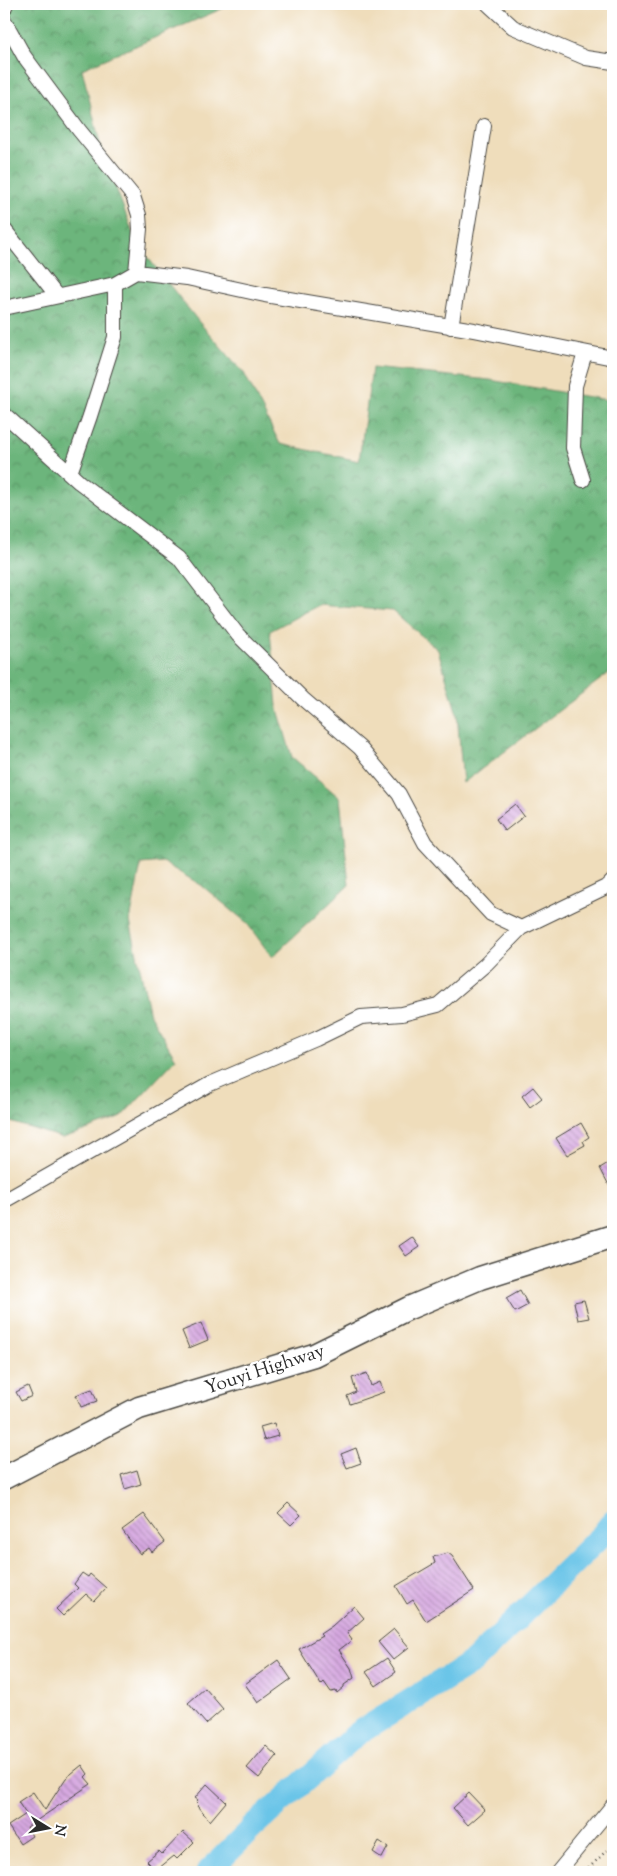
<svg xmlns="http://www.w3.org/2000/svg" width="617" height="1876" viewBox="0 0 617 1876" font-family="'Sorts Mill Goudy',serif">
<defs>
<pattern id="forest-crowns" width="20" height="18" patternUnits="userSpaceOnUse" patternTransform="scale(1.25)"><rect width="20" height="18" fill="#6cb57b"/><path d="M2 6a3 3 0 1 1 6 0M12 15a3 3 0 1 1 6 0" fill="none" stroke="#599365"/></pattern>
<pattern id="building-back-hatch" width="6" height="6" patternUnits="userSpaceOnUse" patternTransform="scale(1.25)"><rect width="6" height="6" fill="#d7a9e1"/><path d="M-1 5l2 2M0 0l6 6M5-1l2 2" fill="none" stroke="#af8ab7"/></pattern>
</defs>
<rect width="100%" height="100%" fill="#fff"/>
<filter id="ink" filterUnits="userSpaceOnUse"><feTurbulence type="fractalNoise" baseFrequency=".02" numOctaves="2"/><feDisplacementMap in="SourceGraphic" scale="10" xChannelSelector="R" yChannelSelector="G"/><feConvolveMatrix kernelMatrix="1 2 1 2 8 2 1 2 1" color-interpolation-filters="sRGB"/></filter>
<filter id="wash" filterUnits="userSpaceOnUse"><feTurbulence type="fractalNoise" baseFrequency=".0096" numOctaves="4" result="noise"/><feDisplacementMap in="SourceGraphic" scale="20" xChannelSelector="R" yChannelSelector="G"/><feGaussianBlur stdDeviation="1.12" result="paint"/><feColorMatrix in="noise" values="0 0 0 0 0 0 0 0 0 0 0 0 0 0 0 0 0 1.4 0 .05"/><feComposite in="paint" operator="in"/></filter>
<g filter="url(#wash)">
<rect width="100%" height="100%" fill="#efddbb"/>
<path fill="url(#forest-crowns)" stroke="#4c7053" d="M 4,4 L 233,4 L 82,69 L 101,148 L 137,244 L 199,322 L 244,373 L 280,444 L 359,461 L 372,368 L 490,380 L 613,401 L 613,670 L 463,783 L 457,714 L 438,650 L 393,611 L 319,605 L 270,631 L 277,706 L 292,757 L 340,798 L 349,885 L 272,957 L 246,922 L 201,885 L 162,862 L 141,864 L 130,921 L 150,1015 L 176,1059 L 120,1118 L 63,1138 L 4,1120 Z"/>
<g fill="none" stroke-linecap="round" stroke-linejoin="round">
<path stroke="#6ac5e8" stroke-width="24" d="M 208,1872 L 254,1826 L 357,1734 L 474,1661 L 603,1534 L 613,1521"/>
</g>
<g id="blocks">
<path fill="url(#building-back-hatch)" d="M 515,804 L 524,816 L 505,831 L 496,819 Z
M 533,1087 L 542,1098 L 530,1107 L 522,1096 Z
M 581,1123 L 589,1137 L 583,1141 L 585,1145 L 567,1155 L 556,1138 Z
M 613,1160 L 613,1193 L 600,1168 Z
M 412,1237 L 419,1247 L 406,1256 L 399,1246 Z
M 520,1290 L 528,1305 L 515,1312 L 506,1298 Z
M 584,1300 L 589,1318 L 578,1320 L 574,1302 Z
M 201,1323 L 208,1340 L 189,1348 L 182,1331 Z
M 367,1373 L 371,1386 L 380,1382 L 384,1392 L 350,1404 L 347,1396 L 356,1392 L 352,1378 Z
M 28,1386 L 32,1396 L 21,1401 L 16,1392 Z
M 92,1389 L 97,1401 L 81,1407 L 76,1395 Z
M 274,1423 L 278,1436 L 264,1440 L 260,1427 Z
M 356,1448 L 361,1463 L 347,1468 L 341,1454 Z
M 137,1470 L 141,1484 L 125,1489 L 121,1475 Z
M 288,1503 L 301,1515 L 291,1525 L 278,1513 Z
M 144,1514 L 165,1542 L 152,1552 L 149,1548 L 140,1554 L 122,1530 Z
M 448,1553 L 452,1556 L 474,1590 L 426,1621 L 413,1600 L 407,1604 L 396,1586 L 435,1563 L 433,1557 Z
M 82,1573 L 88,1577 L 90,1574 L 106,1588 L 94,1601 L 86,1594 L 63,1616 L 56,1609 L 78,1588 L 74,1584 Z
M 354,1606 L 364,1618 L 347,1633 L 352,1640 L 339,1650 L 351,1668 L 354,1678 L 344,1685 L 344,1687 L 337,1693 L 336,1691 L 331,1692 L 324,1682 L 321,1685 L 299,1649 L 322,1636 L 320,1634 L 332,1626 Z
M 394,1629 L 409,1647 L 393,1660 L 378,1642 Z
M 387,1658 L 396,1672 L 376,1686 L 366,1672 Z
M 278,1660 L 291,1679 L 258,1703 L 245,1684 Z
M 205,1688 L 223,1709 L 206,1724 L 188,1703 Z
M 266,1746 L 277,1756 L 259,1778 L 247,1768 Z
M 82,1765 L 88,1774 L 85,1777 L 91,1784 L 27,1827 L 32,1836 L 20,1844 L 8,1826 L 26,1814 L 18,1802 L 33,1792 L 45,1810 L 66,1778 Z
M 207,1784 L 226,1802 L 210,1821 L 197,1806 L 199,1805 L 196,1802 L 198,1800 L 195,1798 Z
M 469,1793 L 485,1810 L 468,1825 L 453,1808 Z
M 183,1832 L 194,1842 L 177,1859 L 174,1856 L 154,1872 L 149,1868 L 151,1865 L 147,1861 L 159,1851 L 162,1854 Z
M 379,1841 L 388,1847 L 382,1858 L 373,1852 Z"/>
</g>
</g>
<g filter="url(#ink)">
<use href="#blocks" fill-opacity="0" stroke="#484641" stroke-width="1"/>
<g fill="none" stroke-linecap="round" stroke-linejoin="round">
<g stroke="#484641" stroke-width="16">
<path id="minor" d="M 488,4 L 513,27 L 586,58 L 613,62
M 4,9 L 6,4
M 4,20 L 24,56 L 79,130 L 133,196 L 139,215 L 140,229 L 136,272
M 4,229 L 57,296
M 4,308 L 115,284 L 136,272 L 187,278 L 265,295 L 474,330 L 613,358
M 451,327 L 484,126
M 4,414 L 79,482 L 179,558 L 238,635 L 303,699 L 360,748 L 399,794 L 425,843 L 464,885 L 491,914 L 521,928
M 70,473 L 90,416 L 115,337 L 115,284
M 583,480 L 573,448 L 575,386 L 585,353
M 4,1201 L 210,1084 L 316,1039 L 361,1017 L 402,1014 L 438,1005 L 486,964 L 521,928 L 608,886 L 613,881
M 558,1872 L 613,1805"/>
</g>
<g stroke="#484641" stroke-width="25">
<path id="primary" d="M 4,1478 L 139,1408 L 314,1355 L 409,1308 L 480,1278 L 613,1236"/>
</g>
<path stroke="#484641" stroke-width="2.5" stroke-dasharray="1 4" stroke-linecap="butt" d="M 585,1872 L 613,1844"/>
<use href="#minor" stroke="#fff" stroke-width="14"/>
<use href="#primary" stroke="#fff" stroke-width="22"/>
</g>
</g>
<g text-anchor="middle" stroke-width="5" stroke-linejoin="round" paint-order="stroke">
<g font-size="19" fill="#2b2b2b" stroke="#fff">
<text transform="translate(264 1368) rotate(-18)" y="7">Youyi Highway</text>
</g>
</g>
<rect width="617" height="1876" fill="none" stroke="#fff" stroke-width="20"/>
<g transform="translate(48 1828) rotate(100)" stroke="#ffffff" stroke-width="4" paint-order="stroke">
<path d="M0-4L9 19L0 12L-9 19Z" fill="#2b2b2b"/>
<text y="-8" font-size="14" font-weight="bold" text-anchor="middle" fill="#2b2b2b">N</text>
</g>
</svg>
